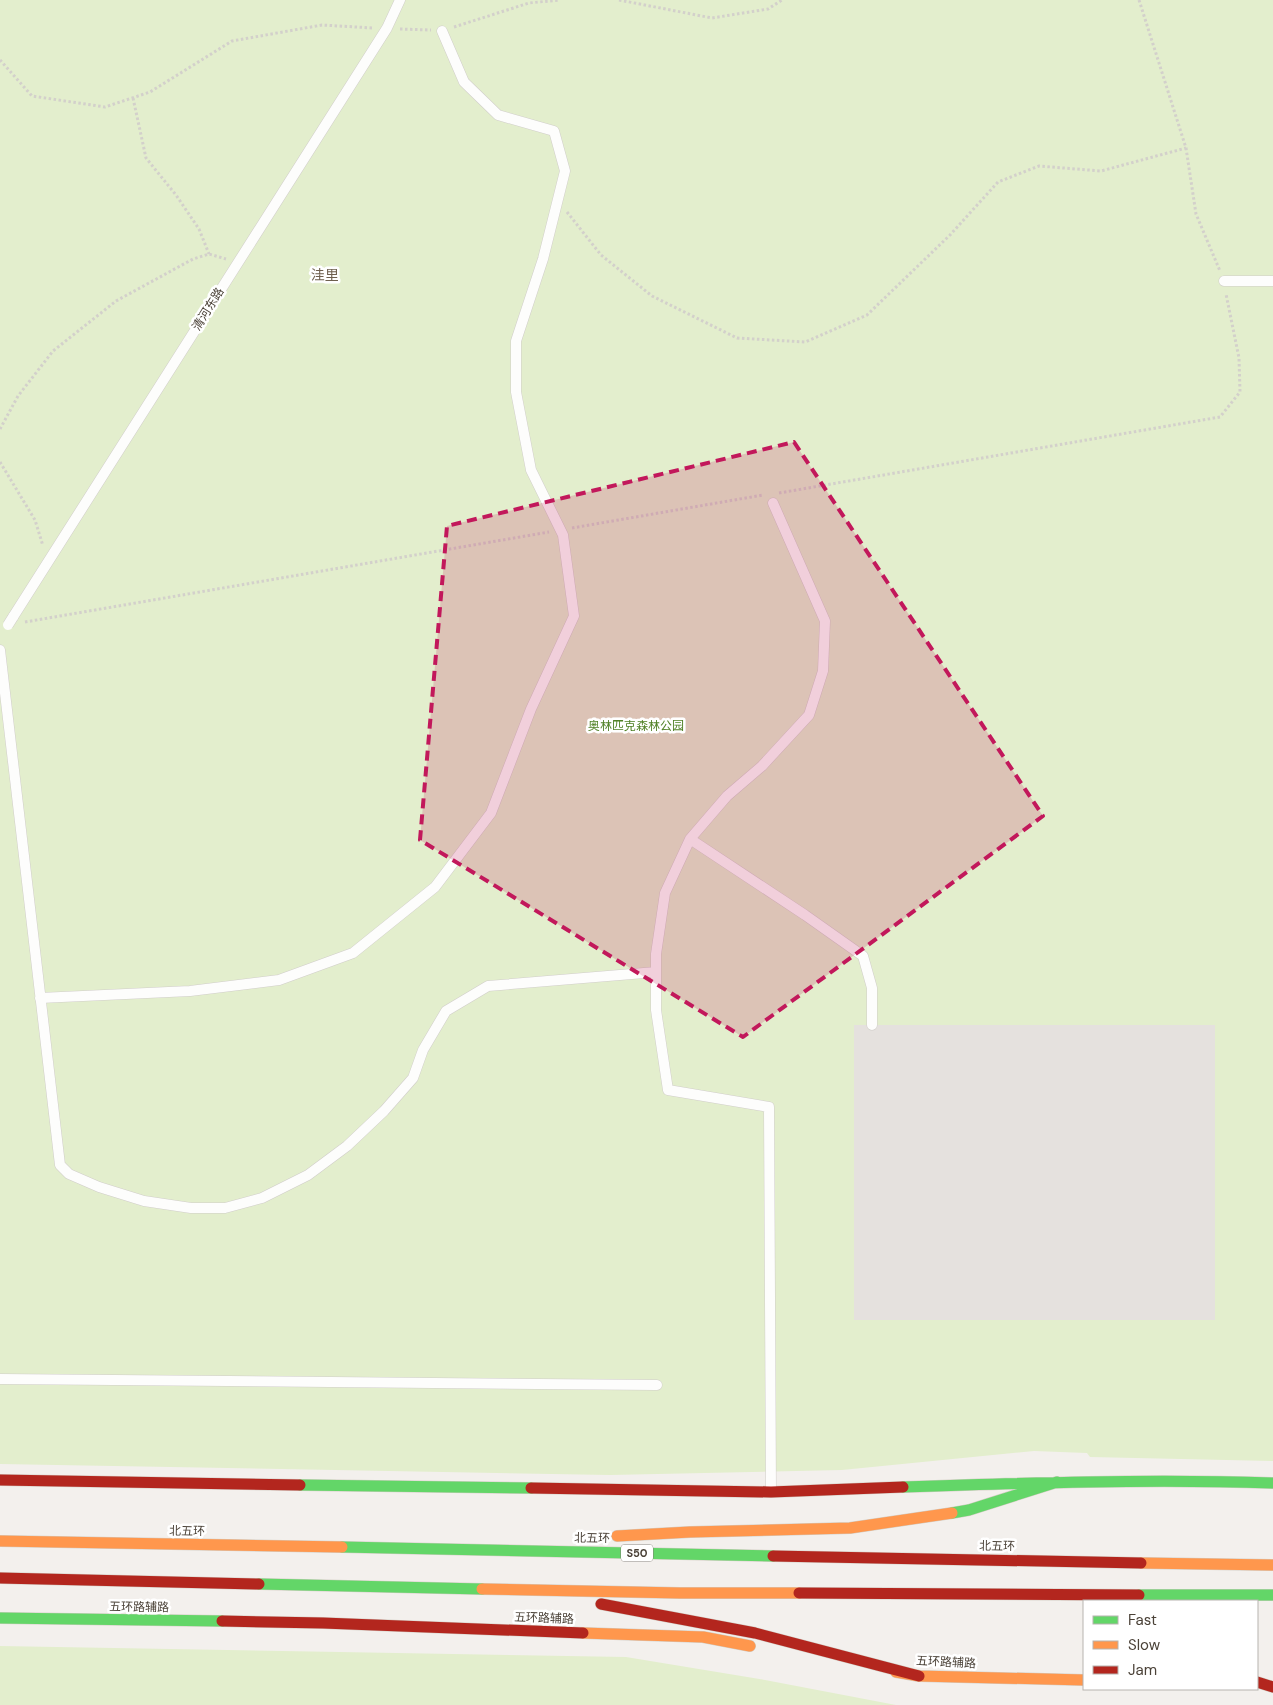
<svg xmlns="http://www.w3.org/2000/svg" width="1273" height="1705" viewBox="0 0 1273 1705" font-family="'DM Sans','Noto Sans SC',sans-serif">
<rect width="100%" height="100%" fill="#f3f0ed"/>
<path fill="#e3eecd" d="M 0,0 L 1273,0 L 1273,1461 L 1090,1457 L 1087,1453 L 1034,1451 L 842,1470 L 610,1475 L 0,1464 Z
M 0,1646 L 626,1657 L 765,1680 L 896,1705 L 0,1705 Z"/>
<path fill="#e5e1de" d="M 854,1025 L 1215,1025 L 1215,1320 L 854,1320 Z"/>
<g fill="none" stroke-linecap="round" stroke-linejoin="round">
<g stroke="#d1ceca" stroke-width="11">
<path id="lane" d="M 1224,281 L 1273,281
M 13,617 L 387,28 L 400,0
M 0,650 L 60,1165 L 69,1174 L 99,1187 L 144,1201 L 191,1208 L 225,1208 L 262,1198 L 308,1175 L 347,1146 L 384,1111 L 413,1078 L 423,1050 L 446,1011 L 488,986 L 656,972
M 690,839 L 805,915 L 863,956 L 872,988 L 872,1025
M 40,998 L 190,991 L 279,980 L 353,953 L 435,887 L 491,813 L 531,709 L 574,616 L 563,535 L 531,470 L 516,392 L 516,341 L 543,259 L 565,171 L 554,131 L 498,115 L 464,82 L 442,31
M 0,1379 L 657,1385
M 771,1492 L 769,1107 L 668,1090 L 656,1010 L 656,954 L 665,893 L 690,839 L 727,796 L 762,766 L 809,715 L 823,671 L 825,621 L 773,503"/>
</g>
<g stroke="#d3cdc4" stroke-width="12">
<path id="fast" d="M 300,1485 L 531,1488
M 903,1487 C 1026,1483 1150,1479 1273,1483
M 952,1513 L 969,1510 L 1057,1482
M 342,1547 L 773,1556
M 259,1584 L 482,1589
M 1139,1595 L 1273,1595
M 0,1618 L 222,1621"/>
</g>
<g stroke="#d3cdc4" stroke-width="12">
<path id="slow" d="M 617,1536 L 690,1532 L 850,1528 L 952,1513
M 0,1541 L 342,1547
M 1141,1563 L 1273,1565
M 482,1589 L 680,1593 L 799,1593
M 583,1633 L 703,1637 L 750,1646
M 896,1672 L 919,1676 L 1084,1680"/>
</g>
<g stroke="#d3cdc4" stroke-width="12">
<path id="jam" d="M 0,1480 L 300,1485
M 531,1488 L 771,1492 L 903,1487
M 773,1556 L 1141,1563
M 0,1578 L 259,1584
M 799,1593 L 1139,1595
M 601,1604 L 755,1633 L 919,1676
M 222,1621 L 323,1623 L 583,1633
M 1257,1682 L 1273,1687"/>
</g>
<path stroke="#d3d0cb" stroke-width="3" stroke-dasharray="2.5 2.5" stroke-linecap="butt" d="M 619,0 L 712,18 L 768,9 L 782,0
M 1139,0 L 1186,148 L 1196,214 L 1220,271
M 454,27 L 529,3 L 559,0
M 400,29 L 431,30
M 0,60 L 32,96 L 105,107 L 150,92 L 232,41 L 322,25 L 373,28
M 133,98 L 146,158 L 176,195 L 199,229 L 209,254
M 567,212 L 601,255 L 652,296 L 737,338 L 805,342 L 867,315 L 950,235 L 998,182 L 1039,166 L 1101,171 L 1186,148
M 0,429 L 18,396 L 53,351 L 116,301 L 193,259 L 209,254 L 226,259
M 0,462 L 35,520 L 43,546
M 779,493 L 1220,417 L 1240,392 L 1239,358 L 1226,294
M 572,528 L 763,495
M 25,622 L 549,532"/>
<use href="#lane" stroke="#fdfdfc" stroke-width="10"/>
<use href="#fast" stroke="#63d668" stroke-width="11"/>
<use href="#slow" stroke="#ff974d" stroke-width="11"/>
<use href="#jam" stroke="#b3261e" stroke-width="11"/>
<g stroke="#d1ceca" stroke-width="11" stroke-linecap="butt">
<path id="lane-bridge" d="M 8,625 L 13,617"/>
</g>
<use href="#lane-bridge" stroke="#fdfdfc" stroke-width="10"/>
</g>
<path fill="#c2185b" fill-opacity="0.2" stroke="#c2185b" stroke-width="4" stroke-dasharray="10 6" stroke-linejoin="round" d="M 794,442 L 1043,816 L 743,1037 L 420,840 L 447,526 Z"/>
<g text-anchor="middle" stroke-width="5" stroke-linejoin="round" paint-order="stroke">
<rect fill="#fff" stroke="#817b74" stroke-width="1" x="621" y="1544.5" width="32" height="17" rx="4"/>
<g font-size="11" font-weight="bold" fill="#4b4238">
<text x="637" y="1557">S50</text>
</g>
<g font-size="12" fill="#4b4238" stroke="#fff">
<text transform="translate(208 309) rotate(-58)" y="4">清河东路</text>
<text transform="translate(187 1531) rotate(1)" y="4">北五环</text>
<text transform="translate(592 1538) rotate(1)" y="4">北五环</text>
<text transform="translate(997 1546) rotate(1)" y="4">北五环</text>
<text transform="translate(139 1607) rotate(1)" y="4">五环路辅路</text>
<text transform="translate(544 1618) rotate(2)" y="4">五环路辅路</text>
<text transform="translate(946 1662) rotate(3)" y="4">五环路辅路</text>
</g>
<g font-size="12" fill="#508126" stroke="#fff">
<text x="636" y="730">奥林匹克森林公园</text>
</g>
<g font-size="14" fill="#6e5f4e" stroke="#fff">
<text x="325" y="280">洼里</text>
</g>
</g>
<rect x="1083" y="1600" width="175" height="90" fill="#ffffff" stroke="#b7b3af"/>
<rect x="1093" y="1616" width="25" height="8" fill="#63d668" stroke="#b7b3af"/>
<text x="1128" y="1625" font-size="15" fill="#4b4238">Fast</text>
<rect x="1093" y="1641" width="25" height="8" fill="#ff974d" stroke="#b7b3af"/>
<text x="1128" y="1650" font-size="15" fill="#4b4238">Slow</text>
<rect x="1093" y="1666" width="25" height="8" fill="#b3261e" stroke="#b7b3af"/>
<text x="1128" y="1675" font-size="15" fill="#4b4238">Jam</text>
</svg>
